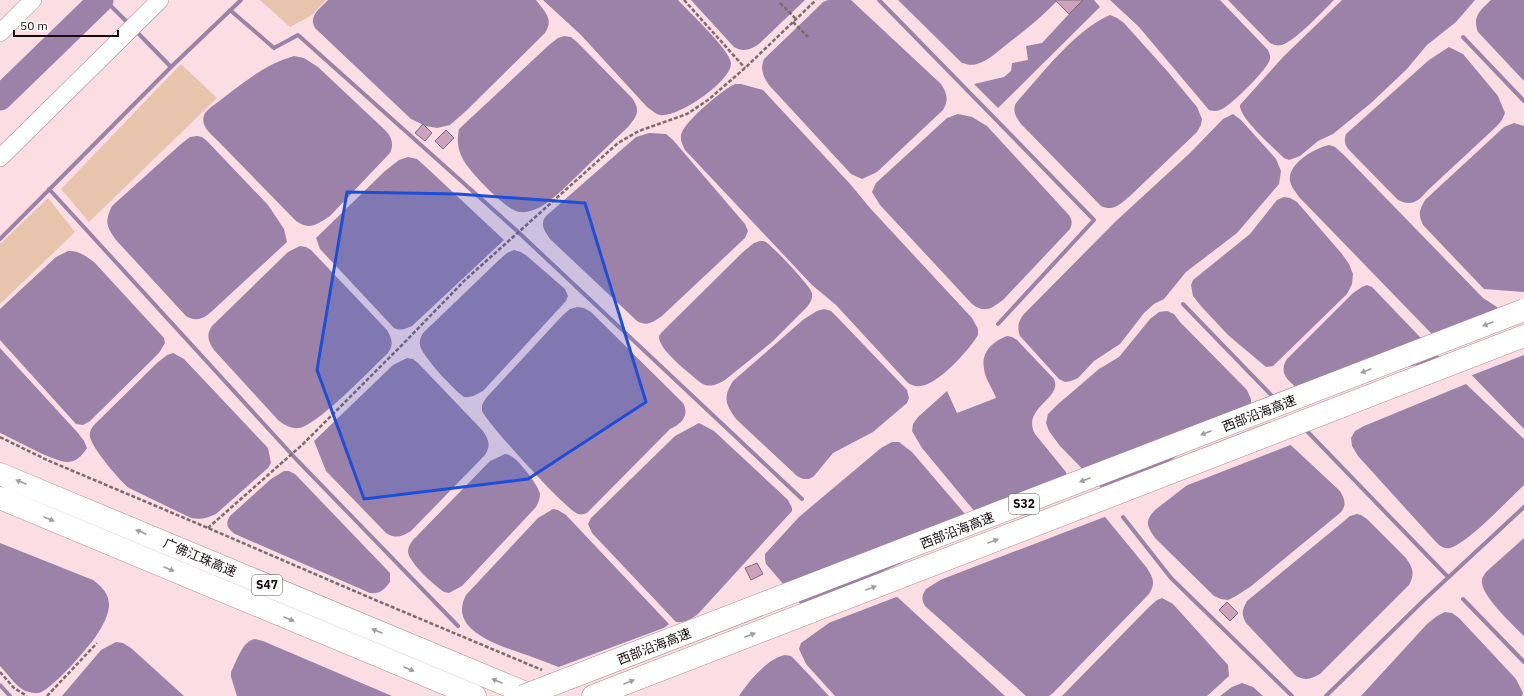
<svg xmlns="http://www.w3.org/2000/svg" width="1524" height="696" viewBox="0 0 1524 696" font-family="'IBM Plex Sans','Noto Sans SC',sans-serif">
<rect width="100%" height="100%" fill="#fadee3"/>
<path fill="#e8c4ad" d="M 260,0 L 326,0 L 312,15 L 290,27 Z
M 181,64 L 217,98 L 89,222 L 61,189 Z
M 48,198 L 75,232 L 0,304 L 0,244 Z"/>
<path fill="#9c82a8" d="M 328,0 L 536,0 C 545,12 554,19 545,33 L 466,111 L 450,125 L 437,128 L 426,126 L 411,119 L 315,28 C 308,15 320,9 328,0 Z
M 543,0 L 678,0 C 688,11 730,50 731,63 C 732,81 678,118 660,115 C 655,114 652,110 647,107 L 581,35 Z
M 691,0 L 805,0 L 760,43 C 752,49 744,53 734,47 Z
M 828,0 L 851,0 L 941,84 C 947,93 949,100 943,110 L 877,172 L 862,179 L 851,174 L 769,85 C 763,76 760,69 764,59 L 815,10 L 823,2 Z
M 898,0 L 1058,0 C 1042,17 1024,31 1006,45 C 997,52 988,61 977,64 C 971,66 967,64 962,63 Z
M 1082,0 L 1094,0 L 1100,7 L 998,108 L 974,84 L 1004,77 L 1011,71 L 1012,63 L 1028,60 L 1026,46 L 1042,43 Z
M 1110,0 L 1220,0 L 1268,50 C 1269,53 1271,56 1270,59 C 1268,69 1234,102 1224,108 C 1219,111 1215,112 1209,110 L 1139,27 Z
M 1228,0 L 1334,0 C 1324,10 1294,42 1282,45 C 1277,46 1274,45 1270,43 Z
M 1342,0 L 1475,0 L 1456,22 L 1427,45 L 1406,70 L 1371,103 L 1333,134 L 1318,141 L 1300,156 L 1289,160 L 1284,158 C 1274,148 1239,118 1240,105 L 1283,57 Z
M 1491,0 L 1524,0 L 1524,81 L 1478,32 C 1472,16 1480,11 1491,0 Z
M 1110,15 L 1117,18 L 1124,23 L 1168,72 L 1197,107 L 1202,119 L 1201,125 L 1197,132 L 1130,196 C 1120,204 1114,212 1101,206 L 1021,124 C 1016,117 1012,111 1016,103 C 1041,75 1076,29 1110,15 Z
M 564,36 L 571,37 L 577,42 L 632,98 C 641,111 637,116 628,127 C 611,143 594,159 577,176 C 567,185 557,196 545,204 C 538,209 528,213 519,212 C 508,210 490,191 481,182 C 466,165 454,153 459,129 L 549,45 L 558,38 Z
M 1449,47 L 1463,54 L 1498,96 L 1505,113 L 1502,120 L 1497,126 L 1427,191 C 1419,201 1411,207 1398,200 L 1352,153 C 1346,147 1343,143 1346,134 L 1429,60 Z
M 294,56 L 304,58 L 318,67 L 386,131 C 392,138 394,144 390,153 L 330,216 C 316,225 309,231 295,220 L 218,141 C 212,135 200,126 204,116 C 204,113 208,110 210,108 C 237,88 262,65 294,56 Z
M 735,84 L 741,84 L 763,90 L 851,185 L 870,208 L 972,318 L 978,329 L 978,335 C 969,350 938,385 920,386 C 915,387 912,385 908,383 L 836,305 L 812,285 L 685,150 C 682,144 679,138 682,132 C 687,120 723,89 735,84 Z
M 958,114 L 972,117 L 987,126 L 1067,213 C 1072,218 1073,223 1070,229 L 1003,300 C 992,308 985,314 972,304 L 880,205 L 872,192 L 876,183 L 947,118 Z
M 1233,114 L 1241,120 L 1276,159 L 1281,171 L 1279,184 L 1237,233 L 1186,272 L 1164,299 L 1154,304 L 1144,313 L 1120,344 L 1094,361 L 1078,378 L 1071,381 L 1065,382 L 1059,379 L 1020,336 C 1017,327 1018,323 1023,315 L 1116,221 L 1190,153 L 1223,119 Z
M 1514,123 L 1524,126 L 1524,292 L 1484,289 L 1423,225 C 1418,214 1419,211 1425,200 L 1504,127 Z
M 649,133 L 666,134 L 673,140 L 745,224 L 748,231 L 745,238 L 662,316 C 653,322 647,327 637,321 L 550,239 C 545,231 539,225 546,216 L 636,137 Z
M 197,136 L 202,137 L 207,141 L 268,205 L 284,229 L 287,242 L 211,312 C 203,319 196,322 186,316 L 116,240 C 107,227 104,222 112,206 L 181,144 L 190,137 Z
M 1329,145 L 1335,147 L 1344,155 L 1483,298 L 1497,307 L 1524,338 L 1524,429 L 1299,197 C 1296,192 1291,187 1290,181 C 1287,164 1315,148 1329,145 Z
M 408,157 L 417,159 L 426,167 L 504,240 L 412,326 C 405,329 401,331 394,328 L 320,249 L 316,238 L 385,171 L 399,160 Z
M 1284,197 L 1290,198 L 1297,202 L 1342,254 L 1349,264 L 1353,274 L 1352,284 L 1347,294 L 1273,366 L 1266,367 L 1228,335 L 1200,305 L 1193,296 L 1191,285 L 1193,280 L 1250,234 L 1277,200 Z
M 760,241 C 763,241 763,241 766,242 C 774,248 810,285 812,293 C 813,299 810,303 807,307 L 772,342 L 725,380 C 716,385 710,388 701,383 C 691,374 658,350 659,336 L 662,332 L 743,252 L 754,243 Z
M 300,246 L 306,247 L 311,250 L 387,330 C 392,339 394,344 388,353 C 372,368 317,426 299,428 C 291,429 285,425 279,421 L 214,350 C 208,341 206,335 212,326 L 288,252 Z
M 514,250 L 521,252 L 527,256 L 565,289 L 568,296 L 566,301 L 483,391 C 477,394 472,398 464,397 C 454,390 421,355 420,345 C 419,340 421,337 423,333 L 499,260 L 507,253 Z
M 68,251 C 80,251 86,256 95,263 L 164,338 L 165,343 L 159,353 L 90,421 L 83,425 L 76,424 L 0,340 L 0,309 L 56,257 Z
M 1367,285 L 1372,287 L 1442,360 L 1298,389 C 1288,380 1278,373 1287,359 L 1353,293 L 1362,287 Z
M 577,307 L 584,308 L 591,312 L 683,403 C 690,416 681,424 670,429 L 587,513 C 584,514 581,515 578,514 C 566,510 488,424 482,411 L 482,405 L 486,398 L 562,316 L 570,309 Z
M 824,309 L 831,311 L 839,319 L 907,390 L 909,398 L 907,403 L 873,432 L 833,453 L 814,476 L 809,479 L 803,479 L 797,476 L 736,419 C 725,404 723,397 733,381 L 804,319 L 817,311 Z
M 1167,311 L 1174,314 L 1180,322 L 1247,390 L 1251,399 L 1251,405 L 1113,500 L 1060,446 L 1049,431 L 1046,423 L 1048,414 L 1057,405 L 1099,369 L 1119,357 L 1150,319 L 1159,312 Z
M 1007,336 L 1012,337 L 1017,340 L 1054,379 C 1063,399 1021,408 1035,434 L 1066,472 L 1068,479 L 980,518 L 922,448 L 912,431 L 913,424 L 918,417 L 947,391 L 957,413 L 996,398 C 993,389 985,379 984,369 C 981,352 992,342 1007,336 Z
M 0,348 L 78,433 L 84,441 L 87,448 C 82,456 76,462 67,462 C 54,462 14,439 0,433 Z
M 173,353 L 184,359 L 268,448 L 271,463 L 268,468 L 216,514 C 207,518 201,520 191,518 L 129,488 C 120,481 92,448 90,437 C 89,432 91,429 94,425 L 157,363 L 167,355 Z
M 407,358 L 413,359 L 418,363 L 483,431 C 489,440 491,446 485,455 L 411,531 C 402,537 395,539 386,533 L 326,471 L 314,441 L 393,365 Z
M 1466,384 L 1524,439 L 1524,485 C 1509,499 1467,544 1450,548 C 1444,549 1440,546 1436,542 L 1358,456 L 1352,446 L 1351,438 L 1355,431 L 1364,426 Z
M 699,423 L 714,431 L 788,500 L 792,508 L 792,511 L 698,614 C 691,619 685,623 676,622 L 592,533 L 588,524 L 591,518 L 675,436 Z
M 1267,423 L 1340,491 C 1345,500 1347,505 1340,513 L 1250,587 L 1236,596 L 1228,600 L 1221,599 L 1214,596 L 1155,538 C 1147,526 1144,522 1155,510 Z
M 892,442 L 899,442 L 912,452 L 977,528 L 804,608 L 766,564 L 765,559 L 765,554 L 799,517 L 881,448 Z
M 505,454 C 506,454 510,455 511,456 C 519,460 539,486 540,494 C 540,499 538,503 536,507 L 462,586 L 449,593 L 444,592 C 434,585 410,564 408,552 C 408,547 410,544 413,540 L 490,461 Z
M 284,471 L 289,471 L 295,474 L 390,573 L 390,582 C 384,590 380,594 370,593 L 235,534 C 227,528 225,524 230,516 L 271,479 Z
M 1083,490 L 1147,568 C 1153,578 1156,583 1149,594 L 1053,693 L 1049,696 L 1026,696 L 925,606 C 921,599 922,595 926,589 Z
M 553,509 L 558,510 L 566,515 L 669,624 L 598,682 C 577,674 556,666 535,658 C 514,650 481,642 467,624 C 460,614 461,605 466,595 L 538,518 Z
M 1357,514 L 1361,515 L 1367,519 L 1406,558 C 1413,568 1415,574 1409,585 L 1320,674 C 1311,679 1306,681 1296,676 L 1246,623 C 1241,614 1242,610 1247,601 L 1343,522 L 1350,516 Z
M 1524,538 L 1524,636 C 1514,626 1479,594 1482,580 C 1482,577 1485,574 1486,572 Z
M 0,543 L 93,580 C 101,586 109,593 109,605 C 109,615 102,627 96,636 C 88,648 54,687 41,692 C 38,694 33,693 29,692 C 18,690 8,674 0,666 Z
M 893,593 L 1005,696 L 835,696 L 806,664 L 799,649 L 801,643 L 868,595 Z
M 1162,598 L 1173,604 L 1228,665 L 1229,676 L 1207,696 L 1062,696 L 1149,607 L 1157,600 Z
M 1445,612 L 1452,613 L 1459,618 L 1516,679 L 1523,693 L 1522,696 L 1361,696 L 1427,624 L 1437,616 Z
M 255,639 L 263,641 L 392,696 L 237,696 L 231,677 L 231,672 C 237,661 242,641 255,639 Z
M 116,642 L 123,643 L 131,648 L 184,696 L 62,696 L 101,650 Z
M 785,655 L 791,656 L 797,662 L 829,696 L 739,696 C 748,682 768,658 785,655 Z
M 1242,683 L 1253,687 L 1263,696 L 1220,696 L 1232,687 Z"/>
<path fill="#fadee3" d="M 1500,308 L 1524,335 L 1524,355 L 1470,376 L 1430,335 Z
M 1266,421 L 1293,444 L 1180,488 Z
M 1082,488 L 1084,489 L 1107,516 L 927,585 Z
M 886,588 L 894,592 L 899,596 L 818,627 L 866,593 Z
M 669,626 L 599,684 L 556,668 Z"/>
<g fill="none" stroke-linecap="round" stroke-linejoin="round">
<path stroke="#9c82a8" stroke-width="4" d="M 105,0 L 129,24
M 879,0 L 1094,220 L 998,324
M 230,10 L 274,48 L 298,35 L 516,230 L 802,499
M 135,30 L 171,67
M 1463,37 L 1524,101
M 49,189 L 296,459 L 458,626
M 0,239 L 171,67 L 241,0
M 1183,304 L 1275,399
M 1304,428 L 1448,577
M 1123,517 L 1171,578 L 1292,696
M 1463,599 L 1524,662
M 0,685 L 10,696
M 1326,696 L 1424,600 L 1524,507"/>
<path stroke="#9c82a8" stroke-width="25" d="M 0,98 L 101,0"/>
</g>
<path fill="#cda2be" stroke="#806777" d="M 1055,0 L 1083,0 L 1069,14 Z
M 423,124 L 432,133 L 425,141 L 415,133 Z
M 446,130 L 454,138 L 443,149 L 435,141 Z
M 757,563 L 763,574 L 751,580 L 745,568 Z
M 1227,602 L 1238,613 L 1230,621 L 1219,610 Z"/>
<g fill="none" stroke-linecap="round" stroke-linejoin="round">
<g stroke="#a9898f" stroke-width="18">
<path id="minor" d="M 0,33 L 33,0
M 0,158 L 160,0"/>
</g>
<g stroke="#a9898f" stroke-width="23">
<path id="highway" d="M 0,474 L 533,696
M 0,498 L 475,696
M 593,696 L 1524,336"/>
</g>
<path stroke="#7d6a6e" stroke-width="2.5" stroke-dasharray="4 2" stroke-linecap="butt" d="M 684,0 L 745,68
M 780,3 L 796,19
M 793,22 L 808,37
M 0,437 L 47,460 L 208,528 L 373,599 L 542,670
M 208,528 L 302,445 L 403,344 L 465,280 L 618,143 L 639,131 L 687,114 L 708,100 L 745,68 L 816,0
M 0,672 L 14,688 L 27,696
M 47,696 L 97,643"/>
<use href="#minor" stroke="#fff" stroke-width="17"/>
<use href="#highway" stroke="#fff" stroke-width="22"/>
<g stroke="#a9898f" stroke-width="23" stroke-linecap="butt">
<path id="highway-bridge" d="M 523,696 L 1524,310"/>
</g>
<use href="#highway-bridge" stroke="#fff" stroke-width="22"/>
</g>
<defs><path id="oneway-solid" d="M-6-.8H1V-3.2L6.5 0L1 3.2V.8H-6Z"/></defs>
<g fill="#a29d9e">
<use href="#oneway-solid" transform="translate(1488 324) rotate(159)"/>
<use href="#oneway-solid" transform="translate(1366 371) rotate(159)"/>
<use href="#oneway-solid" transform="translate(1206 433) rotate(159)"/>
<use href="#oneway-solid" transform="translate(1085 480) rotate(159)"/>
<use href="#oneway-solid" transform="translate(21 482) rotate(-157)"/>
<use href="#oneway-solid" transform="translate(49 519) rotate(23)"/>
<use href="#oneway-solid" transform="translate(141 532) rotate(-157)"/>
<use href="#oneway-solid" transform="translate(993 541) rotate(-21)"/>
<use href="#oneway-solid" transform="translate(169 569) rotate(23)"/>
<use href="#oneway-solid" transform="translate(871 588) rotate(-21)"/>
<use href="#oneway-solid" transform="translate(289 619) rotate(23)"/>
<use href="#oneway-solid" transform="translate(377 631) rotate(-157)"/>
<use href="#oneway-solid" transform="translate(750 635) rotate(-21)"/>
<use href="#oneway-solid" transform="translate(409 669) rotate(23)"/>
<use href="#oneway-solid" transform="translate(497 681) rotate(-157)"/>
<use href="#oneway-solid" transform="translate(629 682) rotate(-22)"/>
</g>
<path fill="#1d4ed8" fill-opacity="0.2" stroke="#1d4ed8" stroke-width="3" stroke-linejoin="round" d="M 347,192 L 458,194 L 585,203 L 646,402 L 528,479 L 364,499 L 317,370 Z"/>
<g text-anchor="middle" stroke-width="3" stroke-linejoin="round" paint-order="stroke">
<g fill="#fff" stroke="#5c5456" stroke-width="1">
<rect x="1009" y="494" width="30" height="20" rx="3"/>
<rect x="252" y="575" width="30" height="20" rx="3"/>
</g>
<g font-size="12" font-weight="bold" fill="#160b0d">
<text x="1024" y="508">S32</text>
<text x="267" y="589">S47</text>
</g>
<g font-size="13" fill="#160b0d" stroke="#fff">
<text transform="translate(1259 413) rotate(-21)" y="5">西部沿海高速</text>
<text transform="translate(957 530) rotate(-21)" y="5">西部沿海高速</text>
<text transform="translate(200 557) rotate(23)" y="5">广佛江珠高速</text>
<text transform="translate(654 646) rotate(-21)" y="5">西部沿海高速</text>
</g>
</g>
<path d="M14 30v6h104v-6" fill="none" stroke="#160b0d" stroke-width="2"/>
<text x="20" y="30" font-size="12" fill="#160b0d" stroke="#ffffff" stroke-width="3" paint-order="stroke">50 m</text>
</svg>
